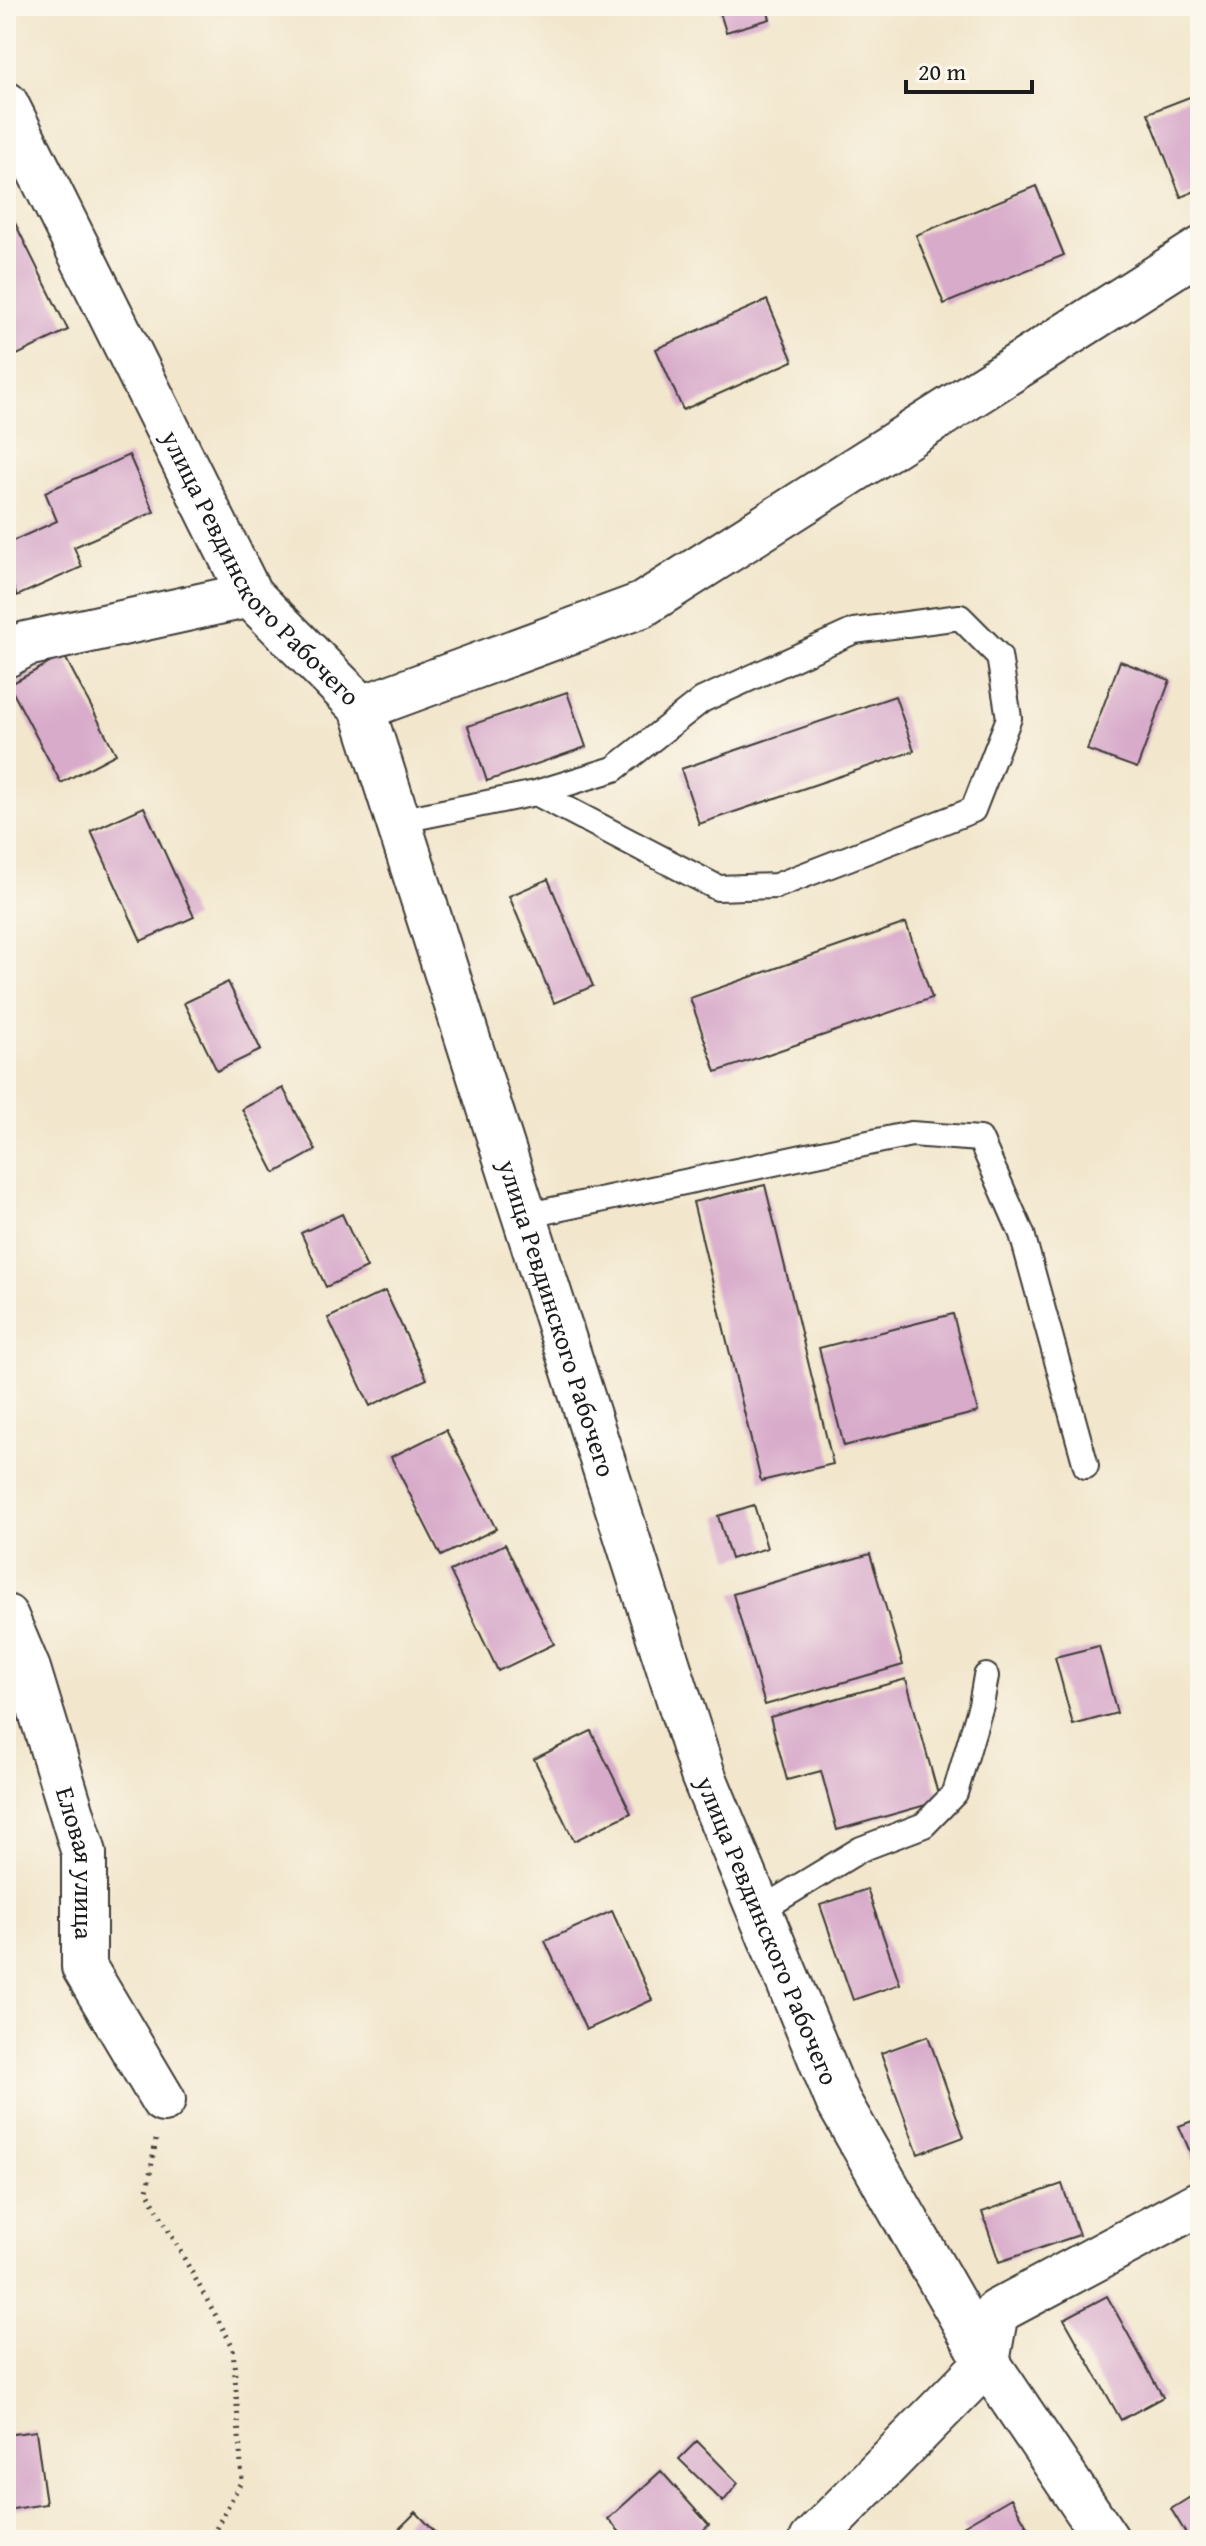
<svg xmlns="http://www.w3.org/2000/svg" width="1206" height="2546" viewBox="0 0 1206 2546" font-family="'Gentium Book Plus',serif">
<rect width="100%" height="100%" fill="#fbf7ec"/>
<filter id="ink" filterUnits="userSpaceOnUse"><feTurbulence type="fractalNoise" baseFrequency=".0125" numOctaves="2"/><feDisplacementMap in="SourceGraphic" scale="16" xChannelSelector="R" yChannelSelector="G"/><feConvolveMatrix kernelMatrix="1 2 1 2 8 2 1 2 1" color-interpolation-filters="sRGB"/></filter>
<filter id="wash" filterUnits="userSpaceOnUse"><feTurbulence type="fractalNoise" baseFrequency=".006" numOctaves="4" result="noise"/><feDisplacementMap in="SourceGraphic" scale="32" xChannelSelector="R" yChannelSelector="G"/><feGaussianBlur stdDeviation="1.8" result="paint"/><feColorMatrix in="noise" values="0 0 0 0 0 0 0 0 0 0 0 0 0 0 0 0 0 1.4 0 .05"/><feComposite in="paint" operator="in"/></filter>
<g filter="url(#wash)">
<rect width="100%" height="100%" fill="#f2e6cc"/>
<g id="blocks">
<path fill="#d8abcb" d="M 718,6 L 766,6 L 770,19 L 726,32 Z
M 1200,93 L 1200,189 L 1181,197 L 1148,113 Z
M 1036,186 L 1064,255 L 944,304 L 916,235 Z
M 6,205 L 68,330 L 11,358 L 6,349 Z
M 767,300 L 793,361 L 683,410 L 656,349 Z
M 129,455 L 154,512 L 74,547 L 82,567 L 17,596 L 6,570 L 6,544 L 57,521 L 45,492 Z
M 64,655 L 116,754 L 61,783 L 9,685 Z
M 1120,661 L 1170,680 L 1137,768 L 1087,750 Z
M 567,692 L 586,747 L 487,781 L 468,726 Z
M 895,696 L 914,751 L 699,824 L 681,769 Z
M 144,807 L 194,917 L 141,941 L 91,831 Z
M 548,879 L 593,986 L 554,1003 L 509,896 Z
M 906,923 L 932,998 L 716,1072 L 690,998 Z
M 228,982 L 261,1050 L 217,1071 L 184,1003 Z
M 283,1088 L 316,1150 L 275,1173 L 242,1109 Z
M 765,1185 L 833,1464 L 761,1481 L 693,1202 Z
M 342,1214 L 367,1268 L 326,1287 L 301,1233 Z
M 385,1291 L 427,1379 L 370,1406 L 328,1318 Z
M 953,1314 L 978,1412 L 844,1446 L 819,1348 Z
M 446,1430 L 496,1529 L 441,1556 L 391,1457 Z
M 754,1505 L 767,1548 L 731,1559 L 718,1516 Z
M 505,1544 L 554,1644 L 498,1671 L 450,1571 Z
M 870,1554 L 903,1665 L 765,1705 L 733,1594 Z
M 1099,1646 L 1117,1713 L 1073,1725 L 1055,1657 Z
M 906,1679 L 940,1801 L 837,1830 L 821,1771 L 787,1780 L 770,1717 Z
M 591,1731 L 631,1813 L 574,1841 L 534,1759 Z
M 867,1889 L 900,1984 L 853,2000 L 820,1905 Z
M 612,1911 L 652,2000 L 586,2030 L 545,1941 Z
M 928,2036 L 964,2137 L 918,2154 L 881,2053 Z
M 1200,2118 L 1200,2175 L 1179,2126 Z
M 1062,2184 L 1079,2235 L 999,2262 L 982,2212 Z
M 1107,2296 L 1163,2397 L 1121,2420 L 1064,2319 Z
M 36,2431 L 46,2504 L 6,2510 L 6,2435 Z
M 697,2441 L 738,2483 L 723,2502 L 679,2459 Z
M 661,2471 L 709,2525 L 693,2540 L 627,2540 L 608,2519 Z
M 1200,2491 L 1200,2540 L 1190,2540 L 1171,2509 Z
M 1011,2498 L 1035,2540 L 971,2540 L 963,2526 Z
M 416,2512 L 443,2540 L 388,2540 Z"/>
</g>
</g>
<g filter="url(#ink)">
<use href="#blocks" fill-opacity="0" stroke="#3c3a36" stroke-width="2"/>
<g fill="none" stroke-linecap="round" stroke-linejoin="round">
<g stroke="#3c3a36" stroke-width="28">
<path id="service" d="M 398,821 L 536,793 L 614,769 L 702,700 L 854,631 L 960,617 L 999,656 L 1009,718 L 973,810 L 776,886 L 718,888 L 536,793
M 524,1216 L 911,1134 L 980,1139 L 1022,1234 L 1086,1466
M 759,1911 L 861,1849 L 924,1825 L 955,1793 L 981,1705 L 986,1676"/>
</g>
<g stroke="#3c3a36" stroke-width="48">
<g id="minor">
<path id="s1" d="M 6,104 L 250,595 L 362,708 L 703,1775 L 838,2101 L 987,2362 L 1107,2540"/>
<path d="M 6,655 L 26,644 L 250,595"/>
<path d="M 362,708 L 642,605 L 1200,250"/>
<path id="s2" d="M 6,1617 L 28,1669 L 84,1853 L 84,1967 L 163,2100"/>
<path d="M 812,2540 L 987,2362 L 996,2312 L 1200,2203"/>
</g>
</g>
<path stroke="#3c3a36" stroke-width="5" stroke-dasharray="2 6" stroke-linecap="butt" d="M 156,2140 L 147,2191 L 233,2347 L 242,2480 L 210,2540"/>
<use href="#service" stroke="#fff" stroke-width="24"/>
<use href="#minor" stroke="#fff" stroke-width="44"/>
</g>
</g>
<g text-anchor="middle" stroke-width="6" stroke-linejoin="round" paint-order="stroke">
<g font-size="26" fill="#1c1c1c" stroke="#fbf7ec">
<text dy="9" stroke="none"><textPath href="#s1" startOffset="532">улица Ревдинского Рабочего</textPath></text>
<text dy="9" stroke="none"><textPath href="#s1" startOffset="1348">улица Ревдинского Рабочего</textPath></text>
<text dy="9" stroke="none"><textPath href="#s2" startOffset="258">Еловая улица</textPath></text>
<text dy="9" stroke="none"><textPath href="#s1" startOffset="1996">улица Ревдинского Рабочего</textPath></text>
</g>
</g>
<rect width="1206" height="2546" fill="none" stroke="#fbf7ec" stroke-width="32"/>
<path d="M906 80v12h126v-12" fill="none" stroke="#1c1c1c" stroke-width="4"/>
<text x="918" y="80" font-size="24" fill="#1c1c1c" stroke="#fbf7ec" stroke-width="6" paint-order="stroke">20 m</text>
</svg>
